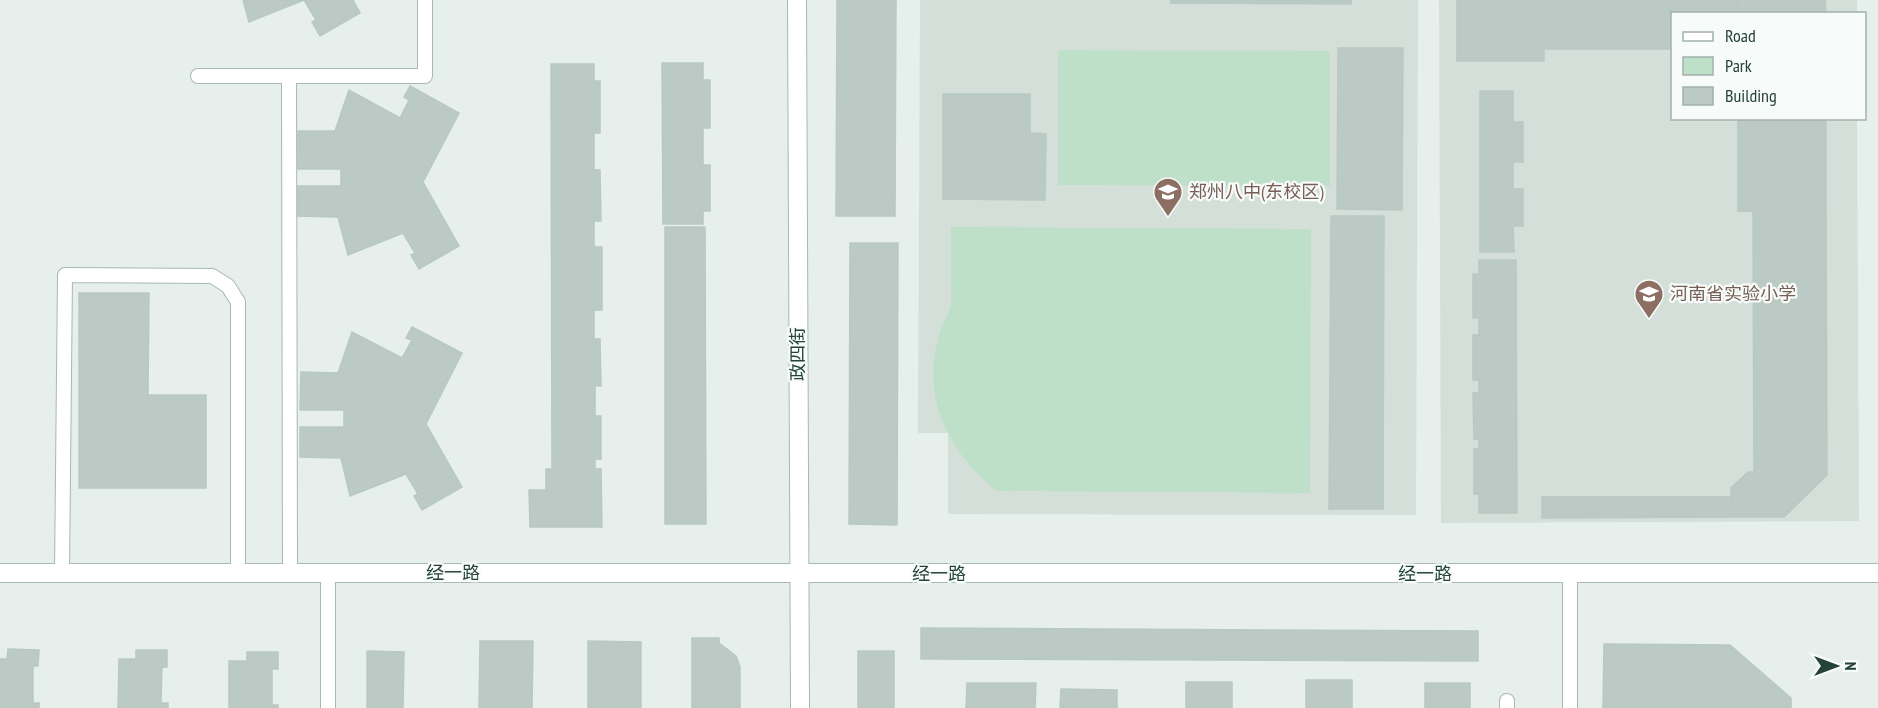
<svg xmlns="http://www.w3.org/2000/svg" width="1878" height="708" viewBox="0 0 1878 708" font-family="'PT Sans Narrow','Noto Sans SC',sans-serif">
<rect width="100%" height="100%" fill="#e6efeb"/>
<path fill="#d4dfda" d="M 920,0 L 1418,0 L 1416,515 L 948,514 L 948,433 L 918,433 Z
M 1439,0 L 1857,0 L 1857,13 L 1672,14 L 1672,118 L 1857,119 L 1859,521 L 1441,523 Z"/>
<path fill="#bfe0c8" d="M 1058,50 L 1330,51 L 1330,186 L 1058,185 Z
M 951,227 L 1311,229 L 1310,493 L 997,491 C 953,456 924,406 936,348 C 938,341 939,333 942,326 C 945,319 950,312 951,305 C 952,298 951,289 951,282 C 951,264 951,245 951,227 Z"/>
<path fill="#bbcac4" stroke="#b8c9c2" stroke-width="1.5" d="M 243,0 L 353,0 L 360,13 L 320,36 L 312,22 L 316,20 L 304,0 L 249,22 Z
M 837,0 L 896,0 L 895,216 L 836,216 Z
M 1171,0 L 1351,0 L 1351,4 L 1171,3 Z
M 1457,0 L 1544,0 L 1544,61 L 1457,61 Z
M 1737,0 L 1737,14 L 1672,14 L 1672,49 L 1544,49 L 1544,1 Z
M 1737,0 L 1825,0 L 1826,14 L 1737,14 Z
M 1338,48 L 1403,48 L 1402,210 L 1337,209 Z
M 662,63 L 703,63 L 703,80 L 710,80 L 710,128 L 703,128 L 703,165 L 710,165 L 710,211 L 703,211 L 703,224 L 663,224 Z
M 551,64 L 594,64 L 594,81 L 600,81 L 600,133 L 594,133 L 594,170 L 600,170 L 601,221 L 594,221 L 594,247 L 602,247 L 602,310 L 594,310 L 594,339 L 600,339 L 601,386 L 595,386 L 595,416 L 601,416 L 601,459 L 595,459 L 595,469 L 601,469 L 602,527 L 530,527 L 529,490 L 546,490 L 546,469 L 552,469 Z
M 410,86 L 459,113 L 423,182 L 459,246 L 419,269 L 411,255 L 415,253 L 403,233 L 348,255 L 338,217 L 297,216 L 297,186 L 341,186 L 341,169 L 298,169 L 298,131 L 335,131 L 349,90 L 400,118 L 409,100 L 404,97 Z
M 1480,91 L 1513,91 L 1513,122 L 1523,122 L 1523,162 L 1513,162 L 1513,189 L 1523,189 L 1523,226 L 1513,226 L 1514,252 L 1480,252 Z
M 943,94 L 1030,94 L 1030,133 L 1046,134 L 1045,200 L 943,199 Z
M 1738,118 L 1826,118 L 1826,211 L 1738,211 Z
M 1753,211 L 1826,211 L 1827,475 L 1784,517 L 1731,517 L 1731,488 L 1748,472 L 1754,472 Z
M 1331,216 L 1384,216 L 1383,509 L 1329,509 Z
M 665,227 L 705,227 L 706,524 L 665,524 Z
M 850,243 L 898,243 L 897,525 L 849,524 Z
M 1479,260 L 1516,260 L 1517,513 L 1479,513 L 1479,494 L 1474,494 L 1474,449 L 1479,449 L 1479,439 L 1474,439 L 1473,393 L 1479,393 L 1479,380 L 1473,380 L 1473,335 L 1479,335 L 1479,318 L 1473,318 L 1473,274 L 1479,274 Z
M 79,293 L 149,293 L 148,395 L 206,395 L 206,488 L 79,488 Z
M 412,327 L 462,353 L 426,424 L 462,487 L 422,510 L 414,496 L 418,494 L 406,474 L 350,496 L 341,458 L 300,457 L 300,427 L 344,427 L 344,410 L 300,410 L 301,372 L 338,373 L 352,332 L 402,358 L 412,340 L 406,338 Z
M 1542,497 L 1731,497 L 1731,517 L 1542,518 Z
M 921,628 L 1478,631 L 1478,661 L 921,659 Z
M 692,638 L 719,638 L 719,643 L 736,656 L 740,667 L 740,708 L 692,708 Z
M 480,641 L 533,641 L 532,708 L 479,708 Z
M 588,641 L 641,642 L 641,708 L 588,708 Z
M 1604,644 L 1730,645 L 1791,698 L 1791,708 L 1603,708 Z
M 8,649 L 39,650 L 38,666 L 33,666 L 33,703 L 39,703 L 39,708 L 0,708 L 0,659 L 7,659 Z
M 136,650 L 167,650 L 167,667 L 162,667 L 161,703 L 168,703 L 168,708 L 118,708 L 119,659 L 136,659 Z
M 367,651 L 404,652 L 403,708 L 367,708 Z
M 858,651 L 894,651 L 894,708 L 858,708 Z
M 247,652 L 278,652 L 278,669 L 272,669 L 272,705 L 278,705 L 278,708 L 229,708 L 229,661 L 247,661 Z
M 1306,680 L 1352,680 L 1352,708 L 1306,708 Z
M 1186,682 L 1232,682 L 1232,708 L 1186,708 Z
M 967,683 L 1036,683 L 1035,708 L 966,708 Z
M 1425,683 L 1470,683 L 1470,708 L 1425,708 Z
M 1061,689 L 1117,690 L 1117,708 L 1060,708 Z"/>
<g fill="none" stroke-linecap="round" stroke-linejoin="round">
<g stroke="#a8b8b2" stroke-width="16">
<path id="lane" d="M 198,76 L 289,76
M 62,573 L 65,275 L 212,276 L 228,286 L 238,302 L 238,573
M 290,573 L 289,76 L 425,76 L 425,0
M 328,573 L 328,708
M 1570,574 L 1570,708
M 1507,708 L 1507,701"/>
</g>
<g stroke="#a8b8b2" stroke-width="20">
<path id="street" d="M 797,0 L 800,708
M 0,573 L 1878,573"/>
</g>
<use href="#lane" stroke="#fff" stroke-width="14"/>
<use href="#street" stroke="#fff" stroke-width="18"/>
</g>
<defs>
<g id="school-pin" transform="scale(1.5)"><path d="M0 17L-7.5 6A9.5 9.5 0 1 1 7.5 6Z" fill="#8d6e63" stroke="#f7fbf9"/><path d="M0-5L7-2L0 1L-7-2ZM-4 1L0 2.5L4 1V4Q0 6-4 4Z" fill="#fff"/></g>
</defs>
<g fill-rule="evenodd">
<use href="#school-pin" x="1168" y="192"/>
<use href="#school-pin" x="1649" y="294"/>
</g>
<g text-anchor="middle" stroke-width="4.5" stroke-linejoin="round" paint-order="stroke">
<g font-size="18" fill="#785e54" stroke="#f7fbf9" text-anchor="start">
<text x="1189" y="198">郑州八中(东校区)</text>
<text x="1670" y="300">河南省实验小学</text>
</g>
<g font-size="18" fill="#24423a" stroke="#f7fbf9">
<text transform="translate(798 354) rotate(-90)" y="6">政四街</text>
<text x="453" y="579">经一路</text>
<text x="939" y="580">经一路</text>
<text x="1425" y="580">经一路</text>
</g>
</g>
<rect x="1671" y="12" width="195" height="108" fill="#f7fbf9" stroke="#a3b1ad" stroke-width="1.5"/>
<rect x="1683" y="32" width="30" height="9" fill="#ffffff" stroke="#a3b1ad" stroke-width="1.5"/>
<text x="1725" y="42" font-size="18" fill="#24423a">Road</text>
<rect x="1683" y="57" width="30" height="18" fill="#bfe0c8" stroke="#a3b1ad" stroke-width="1.5"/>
<text x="1725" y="72" font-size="18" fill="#24423a">Park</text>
<rect x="1683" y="87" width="30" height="18" fill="#bbcac4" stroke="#a3b1ad" stroke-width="1.5"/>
<text x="1725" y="102" font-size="18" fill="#24423a">Building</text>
<g transform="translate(1836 666) rotate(90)" stroke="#f7fbf9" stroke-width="4.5" paint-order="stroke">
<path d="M0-4.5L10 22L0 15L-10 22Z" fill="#24423a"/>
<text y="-9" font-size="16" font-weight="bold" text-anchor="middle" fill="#24423a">N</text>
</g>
</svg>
